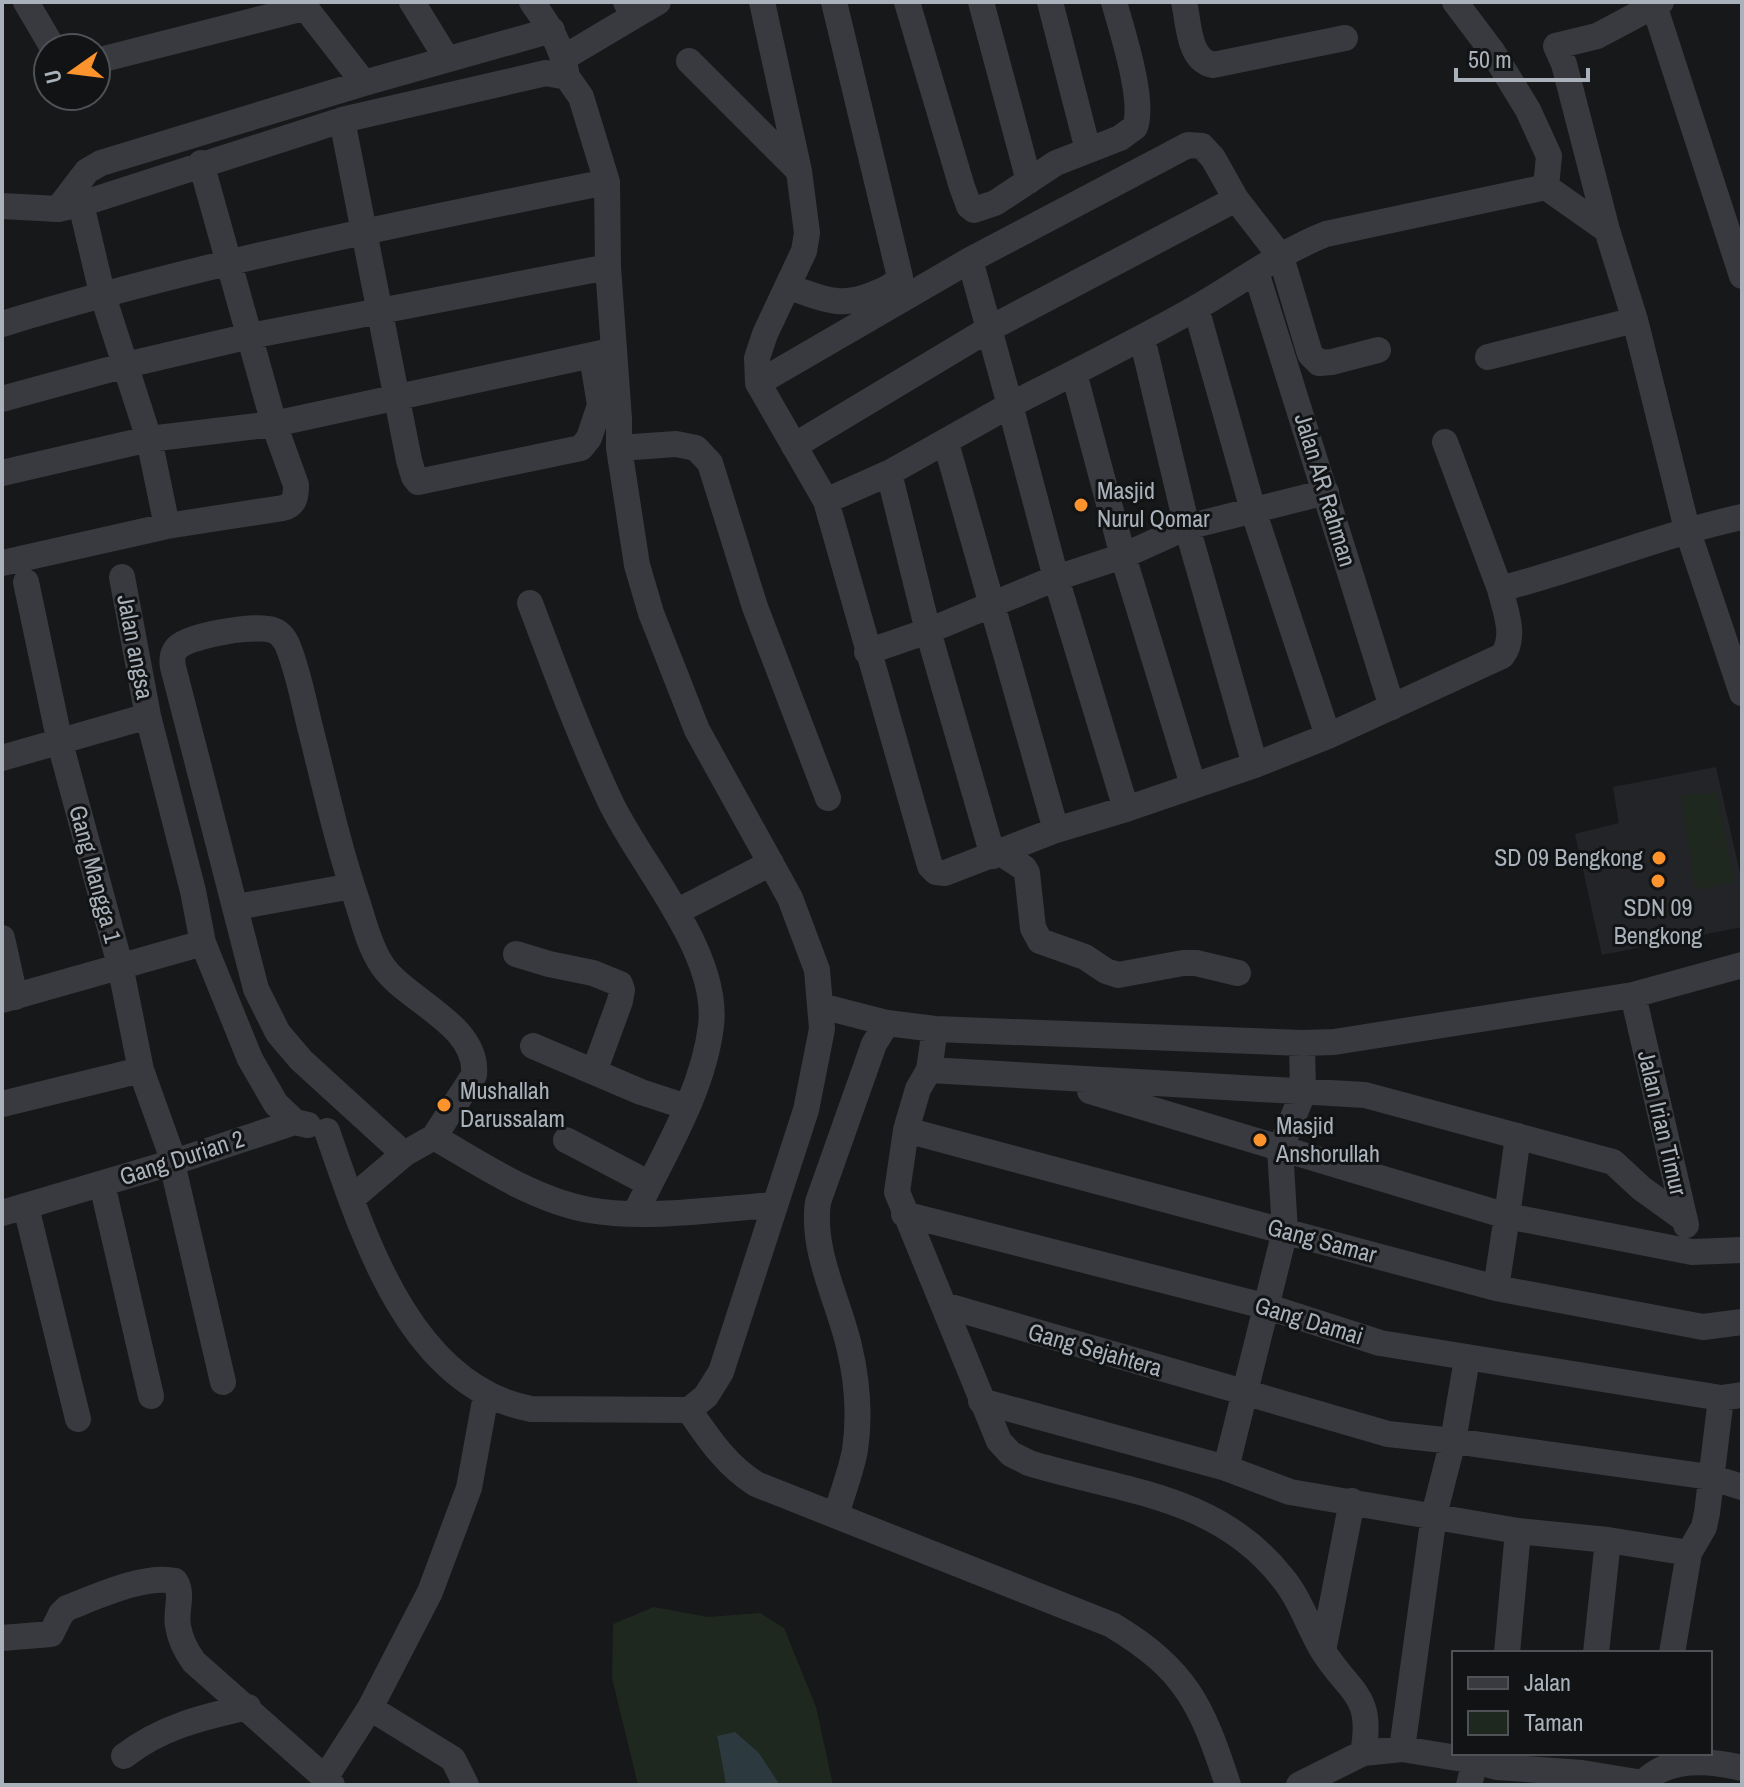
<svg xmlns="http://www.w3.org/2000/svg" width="1744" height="1787" viewBox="0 0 1744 1787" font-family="'Archivo Narrow',sans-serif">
<rect width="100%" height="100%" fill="#171819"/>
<path fill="#232427" d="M 1716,767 L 1742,882 L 1742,927 L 1602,955 L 1575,834 L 1619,823 L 1613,787 Z"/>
<path fill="#1f281f" d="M 1717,793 L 1734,882 L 1695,890 L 1681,795 Z
M 654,1607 L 708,1617 L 760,1613 L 784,1628 L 816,1707 L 833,1785 L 780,1785 L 759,1753 L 717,1737 L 726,1785 L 638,1785 L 612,1678 L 613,1624 Z"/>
<path fill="#2c393e" d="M 735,1732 L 759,1753 L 780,1785 L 726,1785 L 717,1736 Z"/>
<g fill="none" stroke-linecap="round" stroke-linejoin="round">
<path stroke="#383a3f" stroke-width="26" d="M 26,2 L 53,48
M 301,2 L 364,83
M 412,2 L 447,59
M 626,2 L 634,16 L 658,2
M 762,2 L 799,171 L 807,233 L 804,251 L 765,334 L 757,358 L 758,383 L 826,501 L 930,866 L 936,872 L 945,873 L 1056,830 L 1126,809 L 1255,765 L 1328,736 L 1502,656 C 1517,637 1505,610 1500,589 C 1582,568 1660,535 1742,517
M 907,2 L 962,187 L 969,206 L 974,210 L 995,203 L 1056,163 L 1120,138 L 1135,127 C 1145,100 1122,31 1114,2
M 981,2 L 1029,181
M 1050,2 L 1088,150
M 1184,2 C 1189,23 1188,60 1213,65 L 1345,38
M 1455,2 L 1492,51 L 1528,110 L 1549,156 L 1546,187 L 1607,230
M 1653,2 L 1742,276
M 1661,2 L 1597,36 L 1556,46 L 1564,64 L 1607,230 L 1635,320 L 1687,529 L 1742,693
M 565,57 L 634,16
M 96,61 L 304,8
M 689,61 L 799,171
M 567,77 L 581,97 L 607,182 L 608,267 L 619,419 L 619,448 L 637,565 L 651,613 L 697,730 L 790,898 L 817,970 L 822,1029 L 806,1110 L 721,1372 L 706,1396 L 689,1410
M 342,120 L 409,460 L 414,477 L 418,482 L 581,448 L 589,438 L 600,405 L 592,356
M 81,204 L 102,293 L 149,439 L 167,526
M 2,206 L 58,209 L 81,204 L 342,120 L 546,73 L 567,77 C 563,47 549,26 532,2
M 58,209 L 87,171 L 101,163 L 364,83 L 552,30
M 970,260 L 1010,405 C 1072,374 1134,343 1194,309 C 1238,284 1280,252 1326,234 L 1546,187
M 1256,272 L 1392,707
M 789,287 C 822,298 839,309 874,294 C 884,290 893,287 900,277 L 834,2
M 1196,308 L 1253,510 L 1328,736
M 2,324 C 201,263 403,223 607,182
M 1142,338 L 1187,527 L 1255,765
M 1488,357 L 1635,320
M 1074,373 L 1123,556 L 1193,785
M 758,383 L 970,260 L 1188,145 L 1202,146 L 1213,158 L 1236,199 L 1281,257 L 1310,354 L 1319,363 L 1332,362 L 1378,350
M 2,399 L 126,365 L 250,336 L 608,267
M 1445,442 L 1500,589
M 946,443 L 1056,830
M 794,446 L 989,329 L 1236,199
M 619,448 L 676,444 L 696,448 L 710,463 L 755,607 L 828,798
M 2,473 L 149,439 L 274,424 L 606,352
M 889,473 L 928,631 L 993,856
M 826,501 L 889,473 L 1010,405 L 1056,578 L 1126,809
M 2,563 L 167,526 L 283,508 C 295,505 296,496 296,485 L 274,424 L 201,163
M 122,577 L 148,716 L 193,891 L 203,943 L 250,1059 L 276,1104 L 295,1122
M 26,582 L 60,743 L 120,965 L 141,1070 L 174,1162
M 530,603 C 555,669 580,737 610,801 C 640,865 720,952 711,1026 C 703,1092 664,1153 636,1212
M 867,652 L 928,631 L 1056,578 L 1123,556 L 1187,527 L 1326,492
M 2,758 L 148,716
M 1001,853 L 1024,868 L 1027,873 L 1033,928 L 1040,941 L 1085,957 L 1106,971 L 1118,975 L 1183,963 L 1196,963 L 1238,973
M 237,907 L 352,886
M 676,912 L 771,863
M 2,938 L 15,997
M 516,954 L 549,964 L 593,973 L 620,984 L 622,990 L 620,1001 L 594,1072
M 1633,995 L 1686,1225
M 2,1000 L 203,943
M 821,1006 L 887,1023 L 935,1029 L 1302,1043 L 1334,1042 L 1633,995 L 1742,965
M 935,1029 L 929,1070 L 918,1089 L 906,1130 L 897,1192 L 999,1441 L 1011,1454 L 1029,1463 C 1120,1491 1217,1495 1281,1576 C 1300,1598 1308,1626 1323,1651 C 1350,1694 1374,1694 1363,1753
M 533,1046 L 641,1092 L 687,1107
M 929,1070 L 1365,1095 L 1613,1162 L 1641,1188 L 1684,1219
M 1090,1091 L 1507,1216 L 1518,1136
M 2,1104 L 141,1070
M 906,1130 L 1496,1288 L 1703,1327 L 1742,1322
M 327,1131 C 363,1234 409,1386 531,1409 L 689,1410 C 709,1439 726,1465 756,1484 L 1112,1625 C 1187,1670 1202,1706 1228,1785
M 566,1140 L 650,1184
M 404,1154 L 301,1060 L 278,1033 L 256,989 L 173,667 C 172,661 172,654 176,649 C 187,635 250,626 268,629 C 277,630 283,636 287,644 C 298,670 303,699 310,727 C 325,786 338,846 358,904 C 364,923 369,944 380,962 C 402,1000 479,1023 474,1075 L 434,1137
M 172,1163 L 223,1382
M 102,1184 L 151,1396
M 351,1199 L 404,1154 L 434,1137 C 482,1165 534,1200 589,1210 C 645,1220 717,1209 774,1205
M 26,1207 L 78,1419
M 2,1213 L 174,1162 L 295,1122 L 308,1125
M 904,1214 L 1268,1307 L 1380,1343 L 1721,1398 L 1742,1395
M 1496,1288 L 1507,1216 L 1692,1252 L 1742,1250
M 944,1305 L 1388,1434 L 1453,1441 L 1710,1477 L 1742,1487
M 981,1401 L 1226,1468 L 1290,1492 L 1518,1531 L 1608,1540 L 1689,1553 L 1704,1527 L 1707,1513 L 1721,1398
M 1226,1468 L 1285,1231 L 1280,1149 L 1303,1093 L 1302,1043
M 836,1515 C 842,1494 851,1472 855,1450 C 860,1416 857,1379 849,1346 C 838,1299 811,1251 818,1202 L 874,1044 L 887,1023
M 2,1638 L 51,1634 L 61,1614 L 67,1608 C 96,1597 145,1574 175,1581 C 184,1594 175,1611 178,1626 C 180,1639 186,1651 194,1662 L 325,1778
M 1323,1651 L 1352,1501
M 1507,1653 L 1518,1531
M 1596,1653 L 1608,1540
M 1672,1653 L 1689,1553
M 370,1708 L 453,1759 L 466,1785
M 1402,1749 L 1434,1515 L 1453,1441 L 1467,1359
M 124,1756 C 161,1727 203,1717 248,1707
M 332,1785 L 325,1778 L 370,1708 L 430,1592 L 469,1488 L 486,1395
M 1299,1785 L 1363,1753 L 1402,1749 L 1475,1761 L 1497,1767 L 1582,1773 L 1643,1783 C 1668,1756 1709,1760 1742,1768
M 1469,1785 L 1475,1761"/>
</g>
<g fill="#fc932c" stroke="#121314" stroke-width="3">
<circle cx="1081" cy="505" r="8"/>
<circle cx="1659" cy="858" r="8"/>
<circle cx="1658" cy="881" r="8"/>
<circle cx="444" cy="1105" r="8"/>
<circle cx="1260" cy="1140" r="8"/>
</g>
<g text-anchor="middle" stroke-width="6" stroke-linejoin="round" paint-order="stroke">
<g font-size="24" fill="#a9b1ba" stroke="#121314">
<text transform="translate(1325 490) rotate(73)" y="8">Jalan AR Rahman</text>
<text transform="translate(135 647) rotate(79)" y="8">Jalan angsa</text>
<text transform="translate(95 874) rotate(75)" y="8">Gang Mangga 1</text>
<text transform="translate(1662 1123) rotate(77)" y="8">Jalan Irian Timur</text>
<text transform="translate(182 1158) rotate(-18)" y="8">Gang Durian 2</text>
<text transform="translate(1322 1241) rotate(15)" y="8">Gang Samar</text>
<text transform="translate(1309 1321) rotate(17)" y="8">Gang Damai</text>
<text transform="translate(1095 1350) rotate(16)" y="8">Gang Sejahtera</text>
</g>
<g font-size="24" fill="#a9b1ba" stroke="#121314" text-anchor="start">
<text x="1097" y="499">Masjid<tspan x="1097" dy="28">Nurul Qomar</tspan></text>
<text x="1643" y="866" text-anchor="end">SD 09 Bengkong</text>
<text x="1658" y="916" text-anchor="middle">SDN 09<tspan x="1658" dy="28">Bengkong</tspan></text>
<text x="460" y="1099">Mushallah<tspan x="460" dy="28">Darussalam</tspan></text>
<text x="1276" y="1134">Masjid<tspan x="1276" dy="28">Anshorullah</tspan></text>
</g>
</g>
<rect width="1744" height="1787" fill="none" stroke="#a9b1ba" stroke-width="8"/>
<rect x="1452" y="1651" width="260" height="104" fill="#121314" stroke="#4e5256" stroke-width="2"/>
<rect x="1468" y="1677" width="40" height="12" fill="#383a3f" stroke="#4e5256" stroke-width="2"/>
<text x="1524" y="1691" font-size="24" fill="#a9b1ba">Jalan</text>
<rect x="1468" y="1711" width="40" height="24" fill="#1f281f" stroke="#4e5256" stroke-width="2"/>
<text x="1524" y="1731" font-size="24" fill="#a9b1ba">Taman</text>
<g transform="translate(72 72) rotate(256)"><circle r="38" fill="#121314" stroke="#4e5256" stroke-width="2"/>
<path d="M0-6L14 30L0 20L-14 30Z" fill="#fc932c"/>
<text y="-12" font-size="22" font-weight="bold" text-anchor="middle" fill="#a9b1ba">U</text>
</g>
<path d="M1456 68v12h132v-12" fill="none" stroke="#a9b1ba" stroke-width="4"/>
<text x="1468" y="68" font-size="24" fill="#a9b1ba" stroke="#121314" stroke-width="6" paint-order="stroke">50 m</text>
</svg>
